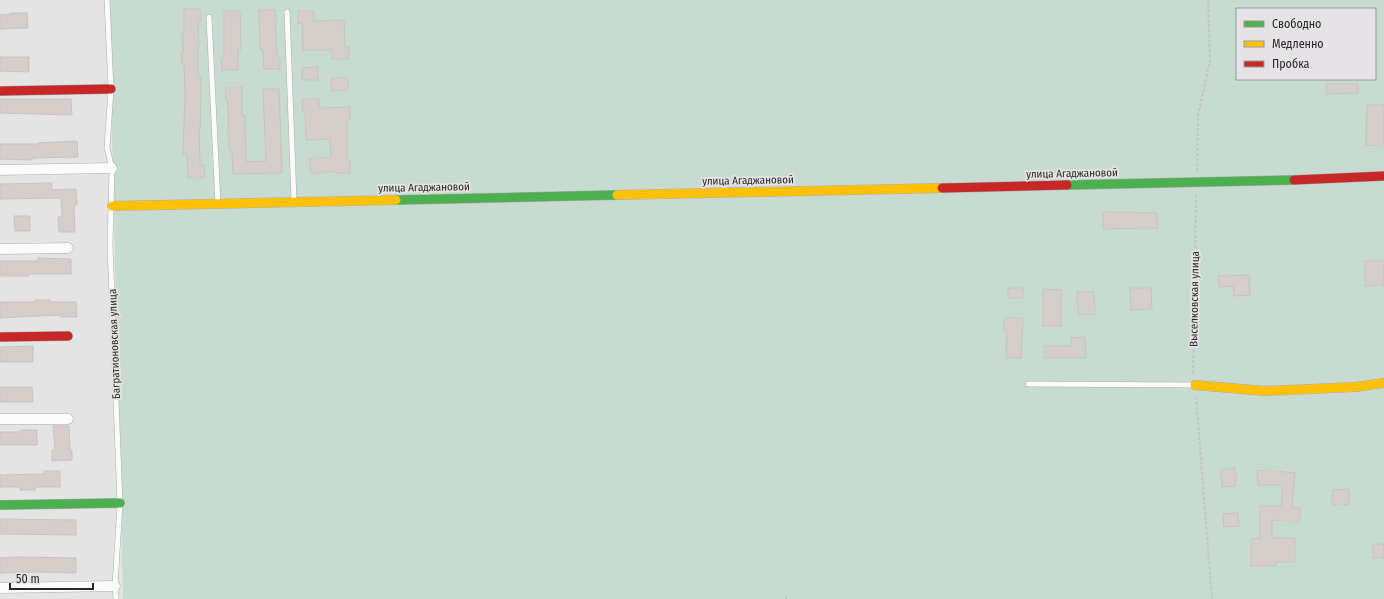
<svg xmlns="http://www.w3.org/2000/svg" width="1384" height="599" viewBox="0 0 1384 599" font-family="'Fira Sans Condensed',sans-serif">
<rect width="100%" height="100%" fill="#e5e4e5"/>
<path fill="#c7dbd0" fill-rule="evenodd" d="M 107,0 L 1384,0 L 1384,599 L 123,599 L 111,89 ZM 1237,9 L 1375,9 L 1375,79 L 1237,79 Z"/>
<path fill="#d6cecb" stroke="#c5c3c3" d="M 184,9 L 200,9 L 201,21 L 198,21 L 199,45 L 198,45 L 198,76 L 201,76 L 201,88 L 200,130 L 199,130 L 200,165 L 204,165 L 205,177 L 188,178 L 187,154 L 183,154 L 185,96 L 184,64 L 182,64 L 181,52 L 183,52 L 182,34 L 184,34 Z
M 259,10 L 275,10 L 277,57 L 280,57 L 280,69 L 264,69 L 263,50 L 260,50 Z
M 224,11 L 240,11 L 241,49 L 238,50 L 238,70 L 222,70 L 221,58 L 224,58 Z
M 298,11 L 314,11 L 314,21 L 344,20 L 345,47 L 349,46 L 349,59 L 332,59 L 332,50 L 303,50 L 302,23 L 298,24 Z
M 11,13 L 27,13 L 28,28 L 0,29 L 0,15 L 11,14 Z
M 0,57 L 29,57 L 29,72 L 0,71 Z
M 318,67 L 318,80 L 302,80 L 302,68 Z
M 331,78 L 348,78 L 348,90 L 331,91 Z
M 1326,84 L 1358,84 L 1358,93 L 1326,94 Z
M 225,87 L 242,87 L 242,116 L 245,115 L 246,162 L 249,162 L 266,161 L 263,89 L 279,89 L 282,173 L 233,174 L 232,150 L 229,150 L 228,100 L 226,100 Z
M 0,99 L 71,99 L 72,115 L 0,113 Z
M 302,99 L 319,99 L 319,108 L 350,107 L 350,120 L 347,120 L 347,160 L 350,160 L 350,173 L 334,173 L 334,171 L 311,174 L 309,159 L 331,157 L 330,139 L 306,140 L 305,111 L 302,111 Z
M 1367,105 L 1384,105 L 1384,146 L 1366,145 Z
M 77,141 L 78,157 L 32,158 L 32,160 L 0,159 L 0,144 L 38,144 L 38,143 Z
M 52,183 L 52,190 L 76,189 L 77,205 L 74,205 L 75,232 L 59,232 L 58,217 L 62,217 L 61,198 L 0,199 L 0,184 Z
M 1103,212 L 1157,213 L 1158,228 L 1103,229 Z
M 14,216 L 30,216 L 30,231 L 15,231 Z
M 38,258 L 71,259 L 71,274 L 28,274 L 29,276 L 0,276 L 0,261 L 38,261 Z
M 1365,261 L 1384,261 L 1384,285 L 1365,286 Z
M 1249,275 L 1250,295 L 1234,296 L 1233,286 L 1219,287 L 1218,276 Z
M 1008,288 L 1023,288 L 1023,298 L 1008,298 Z
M 1130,288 L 1151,288 L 1152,309 L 1131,310 Z
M 1043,289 L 1061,290 L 1061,326 L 1043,326 Z
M 1077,292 L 1094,292 L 1095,314 L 1078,315 Z
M 35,300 L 50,300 L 50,302 L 76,302 L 77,317 L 61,317 L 61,315 L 0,318 L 0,302 L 35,302 Z
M 1004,318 L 1023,318 L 1021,358 L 1006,358 L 1007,331 L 1004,331 Z
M 1085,337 L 1086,358 L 1044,358 L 1044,346 L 1071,346 L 1071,338 Z
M 33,346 L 33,362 L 0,362 L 0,347 Z
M 0,387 L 32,387 L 33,402 L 0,402 Z
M 53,426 L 69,426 L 70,450 L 72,450 L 72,460 L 52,461 L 52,450 L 55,450 Z
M 21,430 L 37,430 L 37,445 L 0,445 L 0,432 L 21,432 Z
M 1235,468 L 1236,486 L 1222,487 L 1221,470 Z
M 1266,470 L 1295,473 L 1292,507 L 1300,508 L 1299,522 L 1272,520 L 1272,538 L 1295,538 L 1295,562 L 1276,562 L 1276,566 L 1251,566 L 1251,539 L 1260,538 L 1260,506 L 1281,506 L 1283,485 L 1258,485 L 1257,471 Z
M 44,471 L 60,471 L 60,487 L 35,487 L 35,490 L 20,490 L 20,487 L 0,487 L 0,475 L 44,474 Z
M 1349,489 L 1349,505 L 1333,505 L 1332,490 Z
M 1238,513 L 1239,526 L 1224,527 L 1223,514 Z
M 0,519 L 76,520 L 76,535 L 0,534 Z
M 1373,544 L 1384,544 L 1384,558 L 1373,558 Z
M 19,557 L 76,558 L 76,573 L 38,572 L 0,573 L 0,558 Z"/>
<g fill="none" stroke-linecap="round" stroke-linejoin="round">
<g stroke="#adacad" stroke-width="6">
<path id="lane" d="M 107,0 L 111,89 L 107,148 L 112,168 L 110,245 L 120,503 L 115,586 L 116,599
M 287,12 L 294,201
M 209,17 L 218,204
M 1028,384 L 1193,385"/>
</g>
<g stroke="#adacad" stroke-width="11">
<path id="street" d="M 0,170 L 112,168
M 0,249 L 68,248
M 0,419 L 68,419
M 0,588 L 115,586"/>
</g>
<g stroke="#adacad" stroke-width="10">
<path id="fast" d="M 1067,185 L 1294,180
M 396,200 L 617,195
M 0,505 L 120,503"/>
</g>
<g stroke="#adacad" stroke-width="10">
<path id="slow" d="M 617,195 L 942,188
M 112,206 L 396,200
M 1195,385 L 1265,391 L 1355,387 L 1384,383"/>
</g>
<g stroke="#adacad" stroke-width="10">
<path id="jam" d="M 0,91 L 111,89
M 1294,180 L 1384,176
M 942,188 L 1067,185
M 0,337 L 68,336"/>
</g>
<path stroke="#c4c4c5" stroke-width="2" stroke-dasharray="3 2" stroke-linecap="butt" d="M 1197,171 L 1198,116 L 1210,62 L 1208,0
M 1193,373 L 1196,194
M 1196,397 L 1212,599
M 786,597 L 786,599"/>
<use href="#lane" stroke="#fbfbfb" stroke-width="5"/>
<use href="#street" stroke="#fbfbfb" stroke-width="10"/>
<use href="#fast" stroke="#4caf50" stroke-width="9"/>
<use href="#slow" stroke="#ffc107" stroke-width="9"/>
<use href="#jam" stroke="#c62828" stroke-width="9"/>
</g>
<g text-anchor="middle" stroke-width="3.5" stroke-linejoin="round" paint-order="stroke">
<g font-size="11" fill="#292829" stroke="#e5e3e6">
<text transform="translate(1072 173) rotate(-1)" y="4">улица Агаджановой</text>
<text transform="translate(748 180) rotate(-1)" y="4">улица Агаджановой</text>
<text transform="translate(424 187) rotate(-1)" y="4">улица Агаджановой</text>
<text transform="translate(1194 299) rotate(-89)" y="4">Выселковская улица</text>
<text transform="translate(114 344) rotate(-92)" y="4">Багратионовская улица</text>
</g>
</g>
<rect x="1236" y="8" width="140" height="72" fill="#e5e3e6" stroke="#9a989a"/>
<rect x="1244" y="21" width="20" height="6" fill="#4caf50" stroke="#9a989a"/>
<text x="1272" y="28" font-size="12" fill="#292829">Свободно</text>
<rect x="1244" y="41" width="20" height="6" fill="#ffc107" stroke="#9a989a"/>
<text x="1272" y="48" font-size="12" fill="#292829">Медленно</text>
<rect x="1244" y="61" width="20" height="6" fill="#c62828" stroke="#9a989a"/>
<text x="1272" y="68" font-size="12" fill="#292829">Пробка</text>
<path d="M10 583v6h83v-6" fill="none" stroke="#292829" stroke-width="2"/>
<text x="16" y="583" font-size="12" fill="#292829" stroke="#e5e3e6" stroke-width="3" paint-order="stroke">50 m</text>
</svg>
